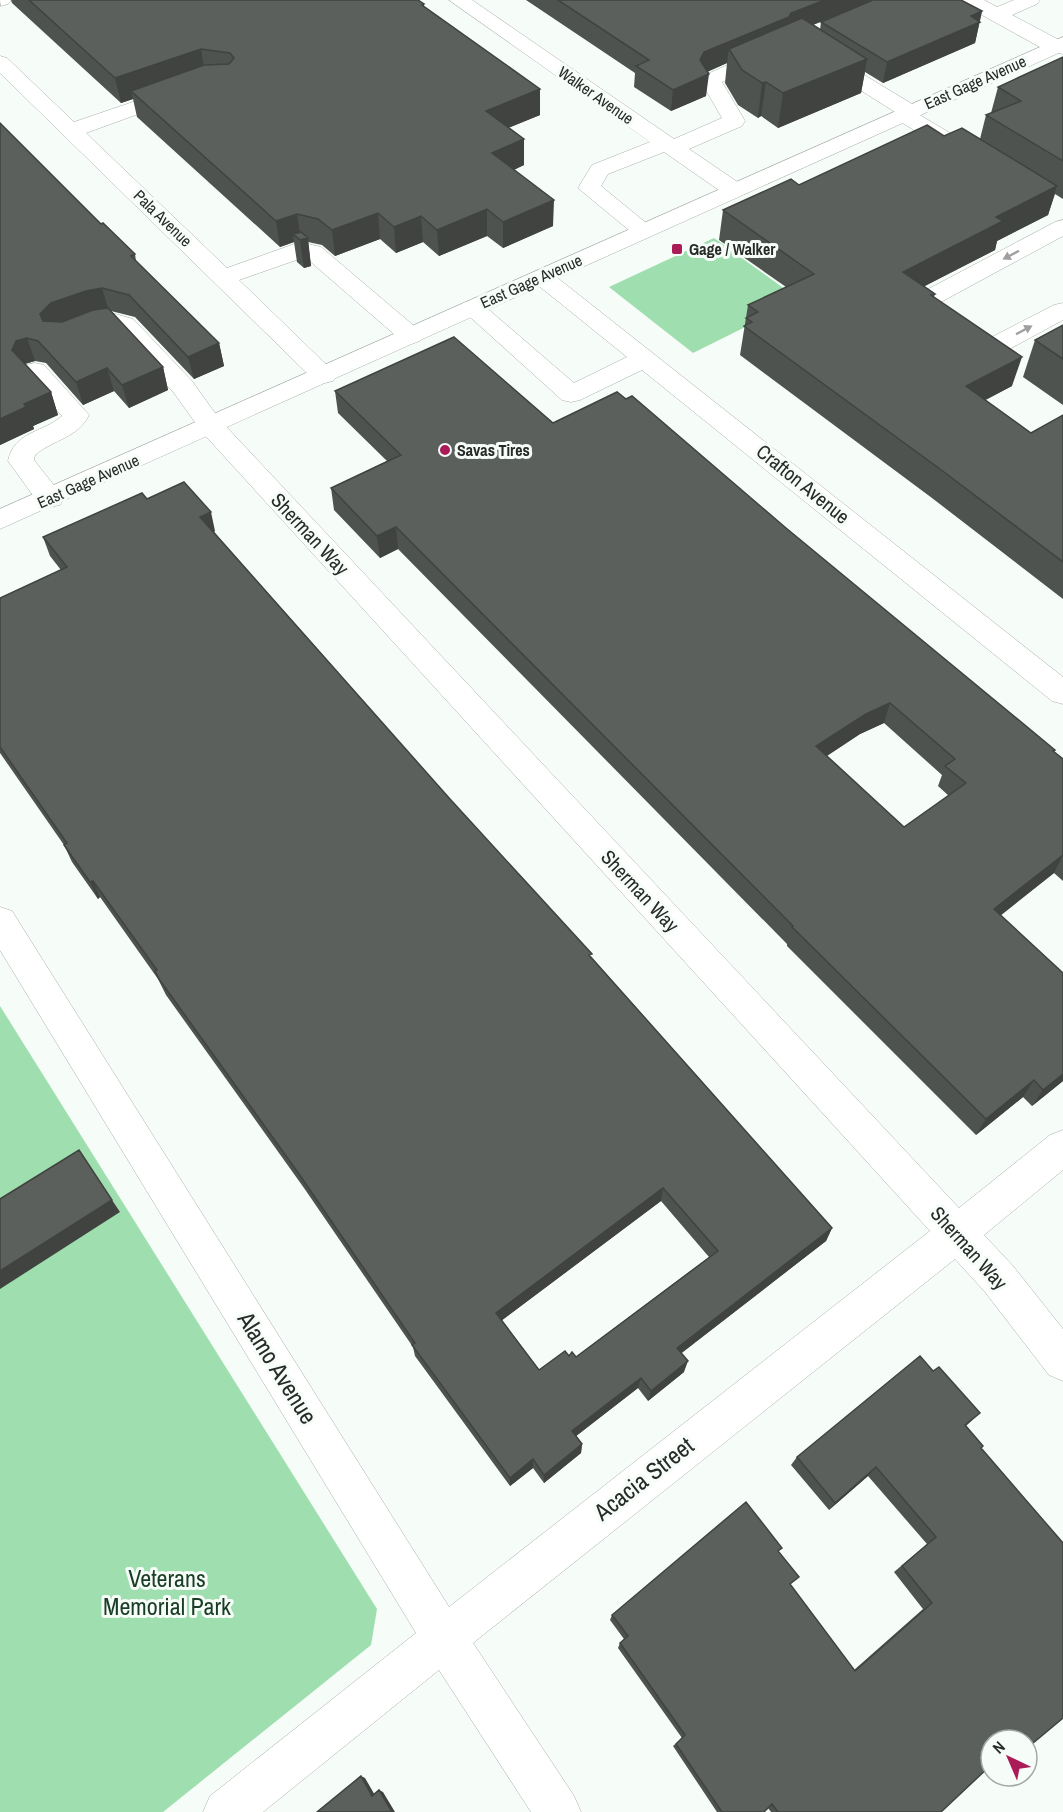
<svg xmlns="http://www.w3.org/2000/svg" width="1063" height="1812" viewBox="0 0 1063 1812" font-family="'Archivo Narrow',sans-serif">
<rect width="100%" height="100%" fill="#f6fcf7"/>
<path fill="#9fdeaf" d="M 714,238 L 800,300 L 693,353 L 609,287 Z
M 0,1006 L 377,1609 L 371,1645 L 163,1812 L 0,1812 Z"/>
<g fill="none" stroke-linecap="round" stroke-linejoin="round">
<g stroke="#a9afaa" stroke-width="1">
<path id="minor" d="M 0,0 L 11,0 L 8,4 L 1,6 Z
M 449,0 L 472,0 L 674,139 L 722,118 L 700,80 L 703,76 L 761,50 L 775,50 L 778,54 L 775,58 L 722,82 L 745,121 L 742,126 L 689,149 L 742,185 L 745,190 L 742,195 L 734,197 L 726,195 L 664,152 L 608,174 L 601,186 L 656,231 L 652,236 L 644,238 L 636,236 L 578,188 L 592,165 L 650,142 Z
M 959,0 L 984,0 L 997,7 L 1014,0 L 1040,0 L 1037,4 L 1012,15 L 1063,42 L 1063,54 L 1047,51 L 962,4 Z
M 826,54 L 833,56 L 917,107 L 918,114 L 972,146 L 975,151 L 972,156 L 964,158 L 956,156 L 896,119 L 895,112 L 819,64 L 816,60 L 819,56 Z
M 0,56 L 7,58 L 74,122 L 171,89 L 178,87 L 185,89 L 189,93 L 185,97 L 86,133 L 227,268 L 300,242 L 321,247 L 420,331 L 423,336 L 420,341 L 411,344 L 402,341 L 305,257 L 239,280 L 337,375 L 333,381 L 324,383 L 315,381 L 0,73 Z
M 1063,220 L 1063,236 L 939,303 L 990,338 L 1054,305 L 1063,303 L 1063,320 L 1002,353 C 972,360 942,328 919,311 L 914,300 L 917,295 L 1055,222 Z
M 542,270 L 550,272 L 1063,677 L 1063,704 L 1052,701 L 642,370 L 580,400 L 571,402 L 562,400 L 460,308 L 463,303 L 472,301 L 481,303 L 574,383 L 627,357 L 534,282 L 530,277 L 534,272 Z
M 112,313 L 133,319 L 192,381 L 220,420 L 959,1208 L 1050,1135 L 1063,1130 L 1063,1170 L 984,1235 L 1013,1266 L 1063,1329 L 1063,1381 L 1049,1375 L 985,1292 L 955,1259 L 473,1643 L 574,1796 L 581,1812 L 531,1812 L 439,1670 L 263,1812 L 203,1812 L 210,1796 L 416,1633 L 0,950 L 0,907 L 12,911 L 449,1607 L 930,1231 L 202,432 L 174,393 L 115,329 C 99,326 87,340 70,335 L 67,330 C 75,318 98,313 112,313 Z
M 35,363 L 44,365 L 89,415 C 78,438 54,439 35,455 L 34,460 L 64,498 L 60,505 L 50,507 L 40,505 L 8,461 C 14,431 43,433 62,416 L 22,371 L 26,365 Z"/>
</g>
<g stroke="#a9afaa" stroke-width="1">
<path id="major" d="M 1063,37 L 1063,51 L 0,529 L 0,509 Z"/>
</g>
<use href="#minor" fill="#fff" fill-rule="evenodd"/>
<use href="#major" fill="#fff" fill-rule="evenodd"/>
</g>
<path fill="#4e534f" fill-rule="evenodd" d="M 11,0 L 418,0 L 424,4 L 424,7 L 540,89 L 540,115 L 508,128 L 524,165 L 514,170 L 553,226 L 503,248 L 487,236 L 439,256 L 423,242 L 396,253 L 380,239 L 335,256 L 322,245 L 308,242 L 311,266 L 304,268 L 297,262 L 294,242 L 280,247 L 137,117 L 133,99 L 121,103 L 12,3 Z
M 526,0 L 961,0 L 982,11 L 975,43 L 883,83 L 865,72 L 861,93 L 778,128 L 761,116 L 758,118 L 738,105 L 725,83 L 727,63 L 707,72 L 706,96 L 671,111 L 634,87 L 635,73 ZM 851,9 L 821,22 L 820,30 L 813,25 Z
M 1063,57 L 1063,199 L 1055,194 L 1048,215 L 997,241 L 995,250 L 924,286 L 935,294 L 934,297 L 1012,386 L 985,400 L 1031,433 L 1063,415 L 1063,599 L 932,498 L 740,355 L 748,305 L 786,287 L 719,240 L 723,210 L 944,136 L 980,139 L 986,115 L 991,113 L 998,87 Z
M 0,123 L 101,224 L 135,254 L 136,261 L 219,343 L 224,366 L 194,379 L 135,317 L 111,311 L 163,367 L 168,390 L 129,408 L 114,391 L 83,405 L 46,363 L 35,361 L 25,364 L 51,392 L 58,415 L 33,426 L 34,429 L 0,445 Z
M 1063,325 L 1063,405 L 1023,377 L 1035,340 Z
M 335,391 L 553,423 L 786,528 L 1063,759 L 1063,881 L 1054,873 L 1000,915 L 1063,973 L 1063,1081 L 1032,1106 L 1023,1097 L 976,1135 L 787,946 L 787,944 L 398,549 L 380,558 L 334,510 L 331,488 L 387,461 L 338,413 ZM 884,723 L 942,775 L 938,786 L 949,796 L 904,827 L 827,756 L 860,734 Z
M 147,499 L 215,531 L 214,532 L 450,799 L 832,1228 L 826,1241 L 681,1353 L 684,1372 L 648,1401 L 638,1388 L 576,1436 L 582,1444 L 581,1453 L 544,1483 L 533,1468 L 510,1486 L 415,1356 L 413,1347 L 304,1188 L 166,995 L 158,979 L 100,897 L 98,899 L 72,862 L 64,845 L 0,753 L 0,598 L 61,570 L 50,556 L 43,537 ZM 661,1201 L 709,1257 L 576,1357 L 569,1356 L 539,1370 L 502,1320 Z
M 933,1371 L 980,1413 L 966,1426 L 981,1448 L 1032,1744 L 1027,1745 L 1027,1740 L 991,1740 L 941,1812 L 771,1812 L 768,1808 L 764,1812 L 717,1812 L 673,1746 L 682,1738 L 618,1648 L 620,1643 L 624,1639 L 610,1620 L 612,1615 L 778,1551 L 791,1585 L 854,1670 L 923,1609 L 894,1572 L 927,1544 L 868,1476 L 829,1510 L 791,1465 L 797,1457 Z"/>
<path fill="#404340" d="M 825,0 L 874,0 L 788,35 L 729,49 L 727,63 L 702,74 L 709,74 L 706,96 L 671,111 L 673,90 L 700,60 L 704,52 L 791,13 Z
M 982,11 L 975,43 L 883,83 L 887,62 L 971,16 Z
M 201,49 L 205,75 L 131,91 L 133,99 L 121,103 L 115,78 Z
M 867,59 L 861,93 L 778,128 L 783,93 Z
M 766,82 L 761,116 L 758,118 L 762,83 Z
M 540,89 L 540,115 L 486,137 L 486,111 Z
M 524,139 L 524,165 L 492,179 L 492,153 Z
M 1057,186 L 1048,215 L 997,241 L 995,250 L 896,301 L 903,272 L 996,217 Z
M 554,200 L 553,226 L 503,248 L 503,222 Z
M 487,209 L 487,236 L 439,256 L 437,230 Z
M 378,213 L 380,239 L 335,256 L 332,230 Z
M 297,214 L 301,240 L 293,234 L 294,242 L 280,247 L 276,221 Z
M 421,216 L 423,242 L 396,253 L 394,227 Z
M 308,238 L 311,266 L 304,268 L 300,240 Z
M 102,288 L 109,311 L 47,337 L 40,314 L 51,303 L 86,291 Z
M 27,338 L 35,361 L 24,364 L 12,350 L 16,341 Z
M 219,343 L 224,366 L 194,379 L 188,357 Z
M 1022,357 L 1012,386 L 957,415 L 966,386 Z
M 163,367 L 168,390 L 129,408 L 122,385 Z
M 107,368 L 114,391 L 83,405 L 76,382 Z
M 51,392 L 58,415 L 33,426 L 34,429 L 0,445 L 0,419 L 24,404 Z
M 211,512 L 215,531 L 205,536 L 200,517 Z
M 396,527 L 398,549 L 380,558 L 377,536 Z
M 890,703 L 884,723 L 860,734 L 811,766 L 816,746 L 866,714 Z
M 1063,855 L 1054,873 L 985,928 L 994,909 Z
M 93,881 L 100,897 L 98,899 L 90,882 Z
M 1063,1074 L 1063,1081 L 1032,1106 L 1043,1090 Z
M 1034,1080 L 1023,1097 L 976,1135 L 986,1119 Z
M 663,1188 L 661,1201 L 497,1324 L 496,1313 Z
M 112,1200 L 120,1212 L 0,1289 L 0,1271 Z
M 832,1228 L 826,1241 L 674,1359 L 677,1348 Z
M 688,1361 L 684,1372 L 648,1401 L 651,1391 Z
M 641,1378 L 638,1388 L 571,1440 L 572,1431 Z
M 582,1444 L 581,1453 L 544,1483 L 544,1475 Z
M 533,1459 L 533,1468 L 510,1486 L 510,1478 Z
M 876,1467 L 868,1476 L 829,1510 L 835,1503 Z
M 361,1776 L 365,1778 L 376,1797 L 372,1796 Z
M 379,1790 L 383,1792 L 395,1812 L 392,1812 Z"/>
<path fill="#5b605c" stroke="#404340" stroke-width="1.5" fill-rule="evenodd" d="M 29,0 L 418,0 L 424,4 L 422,5 L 540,89 L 486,111 L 524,139 L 492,153 L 554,200 L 503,222 L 487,209 L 437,230 L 421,216 L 394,227 L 378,213 L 332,230 L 318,219 L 297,214 L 276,221 L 131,91 L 204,65 L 229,64 L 234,58 L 230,53 L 201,49 L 115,78 Z
M 558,0 L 825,0 L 791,13 L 789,17 L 704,52 L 700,60 L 709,74 L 673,90 L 636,66 L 649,60 Z
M 873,0 L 961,0 L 982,11 L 971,16 L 980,22 L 887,62 L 821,22 Z
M 802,18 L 867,59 L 783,93 L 766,82 L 762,83 L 742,70 L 729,49 Z
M 1063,57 L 1063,161 L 986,115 L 1021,101 L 998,87 Z
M 0,123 L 101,224 L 103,223 L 135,254 L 131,256 L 219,343 L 188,357 L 129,295 L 102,288 L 86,291 L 51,303 L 40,314 L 43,321 L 62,322 L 93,310 L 108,308 L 163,367 L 122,385 L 107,368 L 76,382 L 38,341 L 27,338 L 16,341 L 12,350 L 51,392 L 24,404 L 26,407 L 0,419 Z
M 927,125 L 944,136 L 962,128 L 1057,186 L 996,217 L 1003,221 L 903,272 L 935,294 L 931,295 L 1022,357 L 966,386 L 1031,433 L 1063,415 L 1063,562 L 940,469 L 744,326 L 752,322 L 746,318 L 758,312 L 748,305 L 814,274 L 723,210 L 791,179 L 799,185 Z
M 301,232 L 308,238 L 300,240 L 293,234 Z
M 1063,325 L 1063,359 L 1035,340 Z
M 454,337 L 553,423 L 617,392 L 626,399 L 632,396 L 786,528 L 1055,750 L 1053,751 L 1063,759 L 1063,855 L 994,909 L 1063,973 L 1063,1074 L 1043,1090 L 1034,1080 L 986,1119 L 792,927 L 793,926 L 396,527 L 377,536 L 331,488 L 401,455 L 335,391 ZM 890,703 L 955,759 L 945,766 L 966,783 L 904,827 L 816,746 L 866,714 Z
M 184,482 L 211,512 L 200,517 L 450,799 L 592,954 L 589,955 L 832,1228 L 677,1348 L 688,1361 L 651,1391 L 641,1378 L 572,1431 L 582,1444 L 544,1475 L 533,1459 L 510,1478 L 412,1345 L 415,1343 L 299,1174 L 159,979 L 155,971 L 157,970 L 93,881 L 90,882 L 64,845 L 67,843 L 0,747 L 0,598 L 67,567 L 43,537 L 142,493 L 147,499 ZM 663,1188 L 718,1251 L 576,1357 L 572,1352 L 569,1356 L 565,1351 L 539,1370 L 496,1313 Z
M 79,1150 L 112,1200 L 0,1271 L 0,1199 Z
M 920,1356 L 933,1371 L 939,1367 L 980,1413 L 965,1425 L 983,1446 L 981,1448 L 1063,1543 L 1063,1718 L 1032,1744 L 1025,1734 L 1018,1740 L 991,1740 L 991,1765 L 941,1812 L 778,1812 L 772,1804 L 764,1812 L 722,1812 L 676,1744 L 685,1735 L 620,1643 L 628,1636 L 612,1615 L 746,1502 L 782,1548 L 778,1551 L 799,1577 L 790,1584 L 855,1671 L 932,1603 L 902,1566 L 936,1537 L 876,1467 L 835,1503 L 797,1457 Z
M 361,1776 L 372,1796 L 379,1790 L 392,1812 L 317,1812 Z"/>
<defs><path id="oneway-solid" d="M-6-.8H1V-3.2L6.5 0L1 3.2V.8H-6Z" transform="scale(1.5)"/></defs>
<g fill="#9e9f9e">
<use href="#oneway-solid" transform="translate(1011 255) rotate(152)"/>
<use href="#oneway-solid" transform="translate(1024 330) rotate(-28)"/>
</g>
<g fill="#aa1b58" stroke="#f6fcf7" stroke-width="2">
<rect x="671" y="243" width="12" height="12" rx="3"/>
<circle cx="445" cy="450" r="6"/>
</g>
<g text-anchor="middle" stroke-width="6" stroke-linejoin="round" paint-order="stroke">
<g font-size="16" fill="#272a28" stroke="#f6fcf7">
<text transform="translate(975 82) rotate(-24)" y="6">East Gage Avenue</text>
<text transform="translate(596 95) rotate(35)" y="6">Walker Avenue</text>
<text transform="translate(163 218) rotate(44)" y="6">Pala Avenue</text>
<text transform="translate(531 281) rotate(-24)" y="6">East Gage Avenue</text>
<text transform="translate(88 481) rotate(-24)" y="6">East Gage Avenue</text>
</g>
<g font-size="16" font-weight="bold" fill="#272a28" stroke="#f6fcf7" text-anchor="start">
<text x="689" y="255">Gage / Walker</text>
<text x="457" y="456">Savas Tires</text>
</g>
<g font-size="20" fill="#272a28" stroke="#f6fcf7">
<text transform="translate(803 484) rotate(39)" y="7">Crafton Avenue</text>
<text transform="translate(310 534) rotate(47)" y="7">Sherman Way</text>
<text transform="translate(640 891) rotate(47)" y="7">Sherman Way</text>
<text transform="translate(969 1248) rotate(48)" y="7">Sherman Way</text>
</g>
<g font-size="24" fill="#272a28" stroke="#f6fcf7">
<text transform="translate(277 1368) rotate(58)" y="8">Alamo Avenue</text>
<text transform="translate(644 1479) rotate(-38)" y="8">Acacia Street</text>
</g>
<g font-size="24" fill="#1a3d25" stroke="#f6fcf7">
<text x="167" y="1587">Veterans<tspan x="167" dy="28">Memorial Park</tspan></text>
</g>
</g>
<g transform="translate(1009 1758) rotate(316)"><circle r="28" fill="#f6fcf7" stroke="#a3a8a4" stroke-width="1.5"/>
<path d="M0-4.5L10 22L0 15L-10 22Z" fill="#aa1b58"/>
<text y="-9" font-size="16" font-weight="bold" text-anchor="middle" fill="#272a28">N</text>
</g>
</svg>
